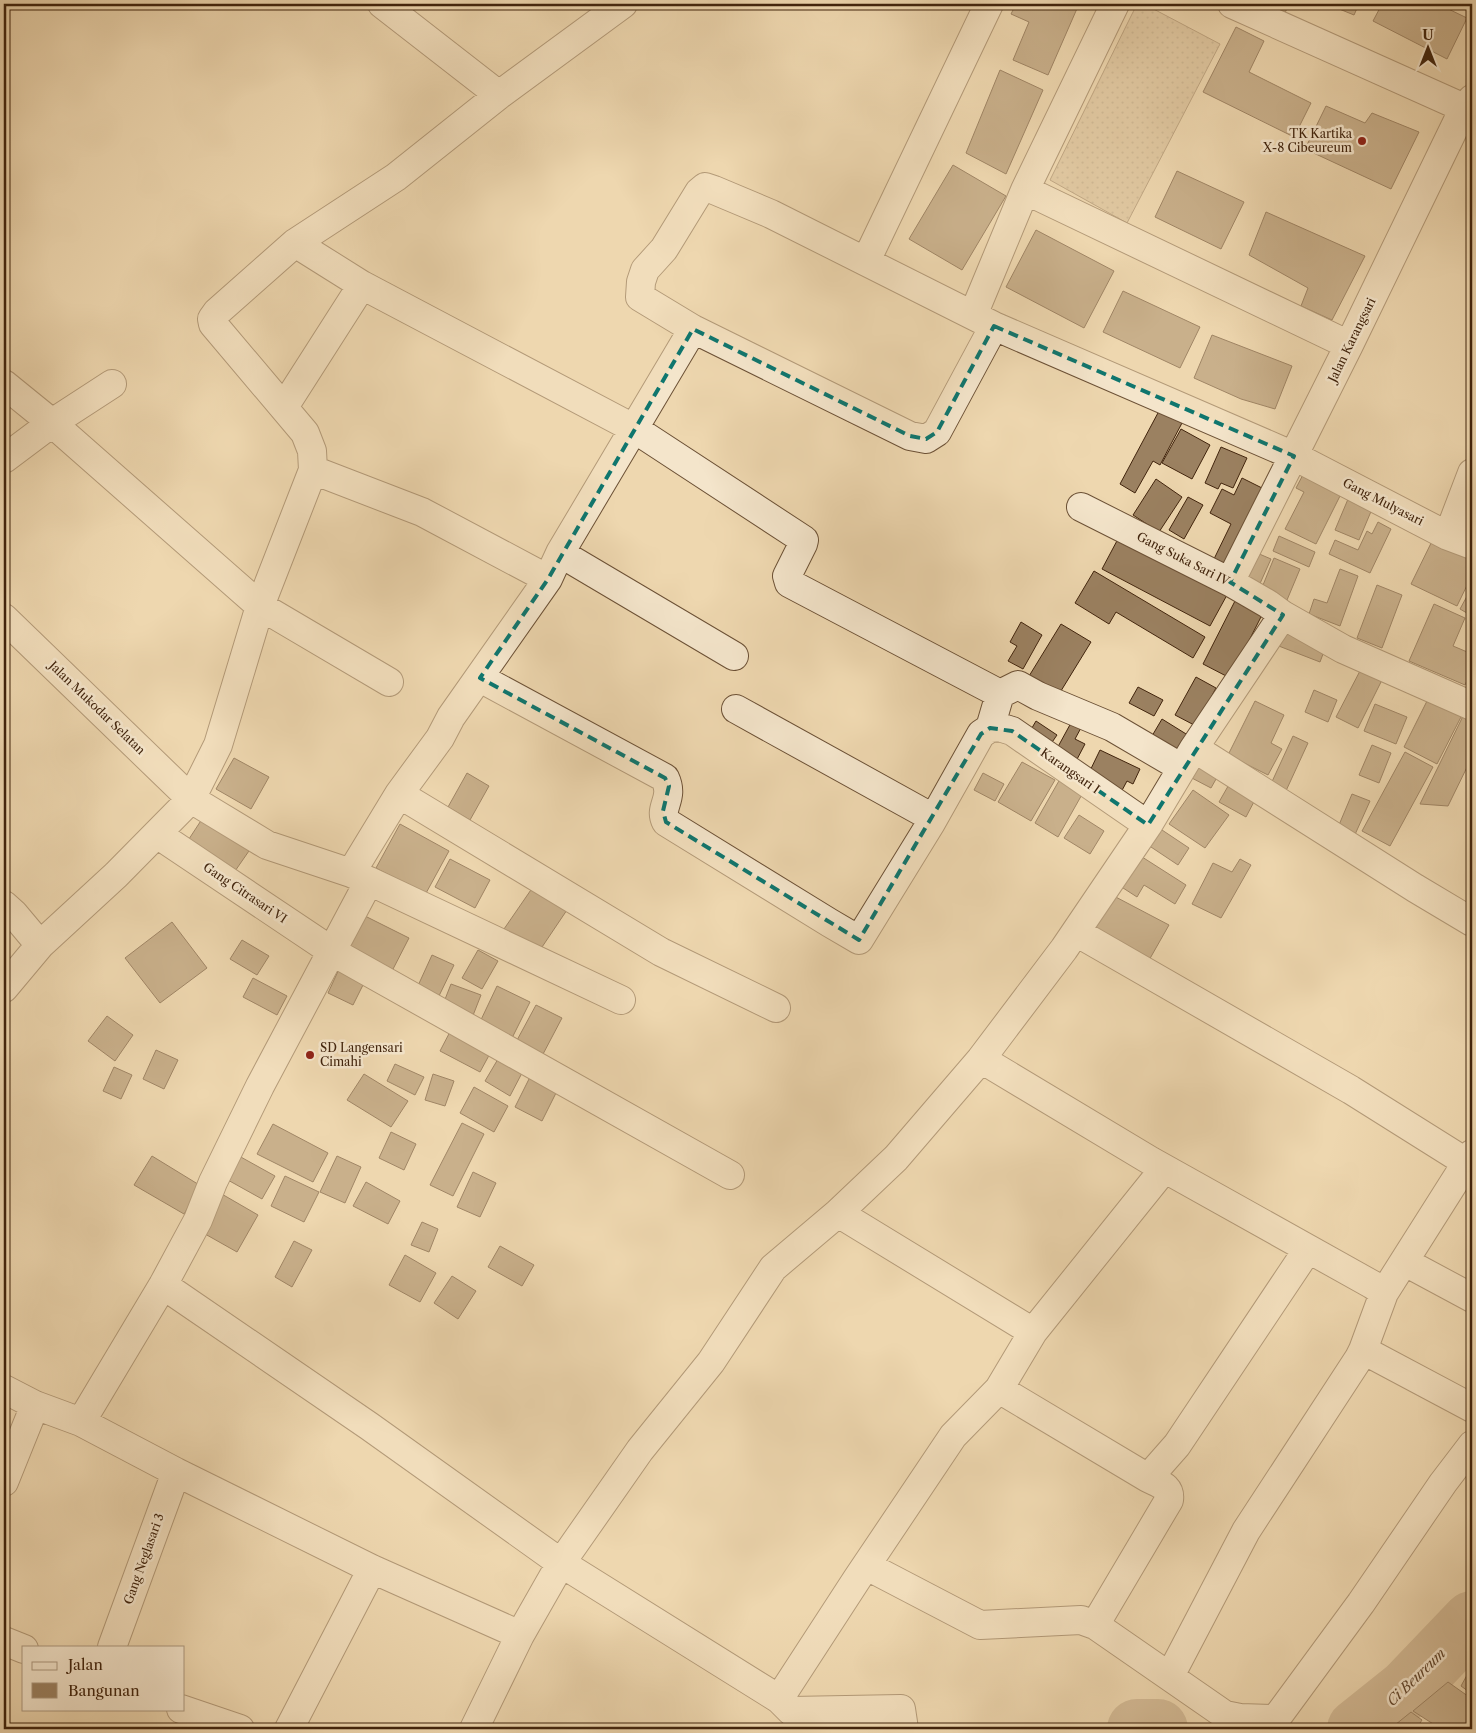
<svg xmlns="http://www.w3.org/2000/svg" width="1476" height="1733" viewBox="0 0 1476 1733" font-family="'Libre Caslon Text',serif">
<defs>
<pattern id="grass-dots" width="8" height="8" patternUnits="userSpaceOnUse" patternTransform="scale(1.25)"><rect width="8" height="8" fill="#d1b993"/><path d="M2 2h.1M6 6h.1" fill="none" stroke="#ab9676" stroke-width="1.8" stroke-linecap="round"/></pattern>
</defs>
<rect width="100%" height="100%" fill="#eed7af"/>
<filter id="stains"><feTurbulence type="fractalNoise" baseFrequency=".004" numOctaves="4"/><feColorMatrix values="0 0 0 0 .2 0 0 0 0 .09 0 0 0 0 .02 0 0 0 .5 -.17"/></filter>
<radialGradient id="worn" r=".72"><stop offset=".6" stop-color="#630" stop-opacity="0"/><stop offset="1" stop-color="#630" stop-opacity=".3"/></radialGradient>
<path fill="url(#grass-dots)" stroke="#896e50" d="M 1137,4 L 1144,4 L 1220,44 L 1127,223 L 1050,180 Z"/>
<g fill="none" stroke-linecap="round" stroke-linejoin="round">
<path stroke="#b39a78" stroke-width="60" d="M 1137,1729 L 1158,1729
M 1357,1729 L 1407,1689 L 1472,1621"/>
</g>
<path fill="#9b8161" stroke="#41240d" d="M 1016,4 L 1079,4 L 1048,75 L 1013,60 L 1029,22 L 1011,14 Z
M 1261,4 L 1289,4 L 1284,15 Z
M 1327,4 L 1359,4 L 1354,15 Z
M 1382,4 L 1438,4 L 1467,18 L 1447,59 L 1373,21 Z
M 1236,27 L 1264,41 L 1249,72 L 1311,103 L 1294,137 L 1203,92 Z
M 1000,70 L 1043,90 L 1006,174 L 966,153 Z
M 1326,106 L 1365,123 L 1372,113 L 1419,132 L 1391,189 L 1305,149 Z
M 953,165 L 1006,196 L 962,270 L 909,239 Z
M 1177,171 L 1244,202 L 1221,249 L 1155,217 Z
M 1266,212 L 1365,256 L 1332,320 L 1301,306 L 1308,288 L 1249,255 Z
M 1036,230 L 1114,271 L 1084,328 L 1006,287 Z
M 1123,291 L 1200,327 L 1180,368 L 1103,332 Z
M 1212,335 L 1292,366 L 1275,409 L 1241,399 L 1194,378 Z
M 1159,411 L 1182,423 L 1160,465 L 1153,461 L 1135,493 L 1120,484 Z
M 1181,429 L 1210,445 L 1192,479 L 1162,463 Z
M 1221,447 L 1247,458 L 1233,488 L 1221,483 L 1218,489 L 1205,483 Z
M 1306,469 L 1344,488 L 1316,544 L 1285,529 L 1304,492 L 1296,488 Z
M 1242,478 L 1270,492 L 1231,569 L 1213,561 L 1231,524 L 1210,513 L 1222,489 L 1234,495 Z
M 1156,479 L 1182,497 L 1159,532 L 1133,515 Z
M 1351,492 L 1375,502 L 1359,540 L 1335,530 Z
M 1188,497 L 1203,505 L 1184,539 L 1169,530 Z
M 1378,522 L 1391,529 L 1370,573 L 1329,554 L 1335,540 L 1358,550 L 1367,531 L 1372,534 Z
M 1436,533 L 1472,550 L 1472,575 L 1457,606 L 1411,584 Z
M 1279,536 L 1315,552 L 1309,567 L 1273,551 Z
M 1119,537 L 1227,595 L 1210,626 L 1102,569 Z
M 1250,550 L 1271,559 L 1258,588 L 1237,579 Z
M 1274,558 L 1300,569 L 1287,600 L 1261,590 Z
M 1340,569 L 1358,576 L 1340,626 L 1309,614 L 1314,599 L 1327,603 Z
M 1094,571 L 1205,637 L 1193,658 L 1116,612 L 1109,624 L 1075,603 Z
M 1377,585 L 1402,595 L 1382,648 L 1357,638 Z
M 1472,587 L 1472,616 L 1460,609 Z
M 1237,597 L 1264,611 L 1230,678 L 1203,664 Z
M 1434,604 L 1465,618 L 1453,646 L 1472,654 L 1472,669 L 1465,685 L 1409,661 Z
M 1021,622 L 1042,635 L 1023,669 L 1008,661 L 1017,646 L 1010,642 Z
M 1061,624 L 1091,642 L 1056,699 L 1026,681 Z
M 1277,627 L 1326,646 L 1320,662 L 1271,643 Z
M 1361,669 L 1382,680 L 1358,728 L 1336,717 Z
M 1196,677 L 1216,688 L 1196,726 L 1175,715 Z
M 1138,687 L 1163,700 L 1154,716 L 1129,703 Z
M 1314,690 L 1337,700 L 1328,722 L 1305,712 Z
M 1428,699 L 1462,715 L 1437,764 L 1404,747 Z
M 1255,701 L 1284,715 L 1271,743 L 1282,749 L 1268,775 L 1228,755 Z
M 1375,704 L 1407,717 L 1396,744 L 1364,731 Z
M 1465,712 L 1472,716 L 1472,757 L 1448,806 L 1420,804 Z
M 1162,719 L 1191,737 L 1178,758 L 1149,741 Z
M 1036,721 L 1057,735 L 1046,751 L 1026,738 Z
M 1072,721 L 1082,726 L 1075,739 L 1085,744 L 1074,765 L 1054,754 Z
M 1293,736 L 1308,743 L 1285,793 L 1270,786 Z
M 1372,745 L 1391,753 L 1379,783 L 1359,775 Z
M 1100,750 L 1140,769 L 1133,784 L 1127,781 L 1119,796 L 1086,779 Z
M 1405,752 L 1433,767 L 1390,846 L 1362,831 Z
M 234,758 L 269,777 L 251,809 L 216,789 Z
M 1197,759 L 1220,772 L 1211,788 L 1188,776 Z
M 1022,762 L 1055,780 L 1031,821 L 998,802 Z
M 467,773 L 489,786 L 470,820 L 448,807 Z
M 983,773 L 1004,784 L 995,801 L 974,790 Z
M 1060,779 L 1084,791 L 1058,837 L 1035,823 Z
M 1231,781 L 1257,796 L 1246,817 L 1219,802 Z
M 1193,790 L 1229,815 L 1205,848 L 1169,824 Z
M 1352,794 L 1370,801 L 1353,839 L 1336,832 Z
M 1079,815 L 1104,831 L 1090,854 L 1064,838 Z
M 204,816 L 251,848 L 233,874 L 187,842 Z
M 400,824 L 449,851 L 425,895 L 376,868 Z
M 1156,826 L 1189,848 L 1178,865 L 1145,843 Z
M 1139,855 L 1186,885 L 1175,904 L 1144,885 L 1137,897 L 1120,886 Z
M 450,859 L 490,880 L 475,908 L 435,887 Z
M 1240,859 L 1251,865 L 1221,918 L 1192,904 L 1213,863 L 1232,872 Z
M 535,884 L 569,907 L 538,953 L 504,929 Z
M 1110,894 L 1169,925 L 1148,962 L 1090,931 Z
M 363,915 L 409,938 L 391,973 L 345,949 Z
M 172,922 L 207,968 L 160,1003 L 125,958 Z
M 242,940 L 269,956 L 257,975 L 230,959 Z
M 478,950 L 498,961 L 482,989 L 462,978 Z
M 432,955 L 454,965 L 437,1000 L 416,990 Z
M 340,967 L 366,979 L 353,1005 L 328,993 Z
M 253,978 L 287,996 L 277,1015 L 243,997 Z
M 451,984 L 481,995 L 472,1018 L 442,1007 Z
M 497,986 L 530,1002 L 511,1040 L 479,1024 Z
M 536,1005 L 562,1018 L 542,1056 L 516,1042 Z
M 107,1016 L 133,1035 L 115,1061 L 88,1041 Z
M 452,1028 L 493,1048 L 480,1072 L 440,1051 Z
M 156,1050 L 178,1060 L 164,1089 L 143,1079 Z
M 498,1059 L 522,1073 L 510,1096 L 485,1081 Z
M 395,1064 L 424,1077 L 415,1095 L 387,1081 Z
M 114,1067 L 132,1075 L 121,1099 L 103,1091 Z
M 364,1074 L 408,1101 L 391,1127 L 347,1100 Z
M 433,1074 L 454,1081 L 445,1106 L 425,1100 Z
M 530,1077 L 557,1091 L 542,1121 L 515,1107 Z
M 474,1087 L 508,1106 L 494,1132 L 460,1113 Z
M 462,1123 L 484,1134 L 453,1196 L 430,1185 Z
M 273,1124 L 328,1153 L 313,1182 L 257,1154 Z
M 391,1132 L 416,1144 L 404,1170 L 379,1158 Z
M 152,1156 L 201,1186 L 184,1214 L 134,1185 Z
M 239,1156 L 275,1176 L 262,1199 L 226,1179 Z
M 337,1156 L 361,1167 L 345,1203 L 320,1192 Z
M 473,1172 L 496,1183 L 480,1217 L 457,1207 Z
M 285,1176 L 319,1192 L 304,1222 L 271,1206 Z
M 366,1182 L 400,1201 L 388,1224 L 353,1206 Z
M 220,1193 L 258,1215 L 237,1252 L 198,1230 Z
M 422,1222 L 438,1229 L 429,1252 L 411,1245 Z
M 294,1241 L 312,1250 L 292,1287 L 275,1277 Z
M 500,1246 L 534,1265 L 522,1286 L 488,1267 Z
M 405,1255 L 436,1273 L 420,1302 L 389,1285 Z
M 452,1276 L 476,1291 L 458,1319 L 434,1303 Z
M 1472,1666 L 1472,1694 L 1461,1686 Z
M 1448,1682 L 1472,1699 L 1472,1715 L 1462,1729 L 1441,1729 L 1413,1711 Z
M 1411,1712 L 1422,1720 L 1416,1729 L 1390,1729 Z"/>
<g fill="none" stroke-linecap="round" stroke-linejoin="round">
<g stroke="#6c5136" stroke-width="30">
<path id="street" d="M 382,4 L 499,95
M 1232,4 L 1464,108
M 1025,190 L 1349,345
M 295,243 L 362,285 L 633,428 L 804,540 L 803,544 L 787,576 L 789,583 L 1000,694
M 866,261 L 989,4
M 976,308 L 1025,190 L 1115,4
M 994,326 L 937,432 L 926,439 L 910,436 L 693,329 L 640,297 L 641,282 L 645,270 L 664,249 L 699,192 L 705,187 L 714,190 L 771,214 L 994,326 L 1294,456 L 1448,536 L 1472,545
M 4,384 L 52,423 L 260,606 L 389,682
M 284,407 L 362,285
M 4,459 L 52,423 L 112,384
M 313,470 L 422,512 L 548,579
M 1081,507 L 1230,582 L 1268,604 L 1283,615 L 1343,649 L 1472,706
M 1448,536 L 1472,473
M 560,553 L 734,656
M 1230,582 L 1349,345 L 1464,108 L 1472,99
M 4,618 L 191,799 L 267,845 L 351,873 L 369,881 L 260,1086 L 213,1182 L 198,1220 L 163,1285 L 81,1422
M 480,678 L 665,778 C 675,799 658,807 666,822 L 830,923 L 859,940 L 931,823 L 981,734 L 990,728 L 1000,694 L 1018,685 L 1038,696 L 1112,727 L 1182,768
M 736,709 L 933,818
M 990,728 L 999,727 L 1012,731 L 1148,825
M 1194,748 L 1415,888 L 1472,922
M 399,794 L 661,952 L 776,1008
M 157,834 L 333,952 L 730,1175
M 351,873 L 399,794 L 440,738 L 451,717 L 548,579 L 560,553 L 693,329
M 369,881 L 621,1000
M 4,905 L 14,914 L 40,945
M 1076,932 L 1351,1090 L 1472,1166
M 4,988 L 40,945 L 116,875 L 191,799 L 218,745 L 260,606 L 313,470 L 312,451 L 305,433 L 213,324 L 212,319 L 217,312 L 295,243 L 396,177 L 499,95 L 623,4
M 981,1059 L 1151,1161 L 1373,1285 L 1384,1293
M 838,1213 L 1033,1332
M 1405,1262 L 1472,1298
M 163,1285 L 369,1426 L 561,1563 L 779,1699 L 791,1711 L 901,1709 L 904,1729
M 1363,1350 L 1472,1408
M 4,1389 L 35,1405 L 81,1422 L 176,1472 L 372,1569 L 520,1635
M 999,1389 L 1148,1478 L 1177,1445 L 1308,1249
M 4,1482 L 35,1405
M 867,1566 L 980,1625 L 1081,1620 L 1095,1625 L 1169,1500 C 1171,1486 1159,1484 1148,1478
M 1095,1625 L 1225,1715 L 1240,1718 L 1274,1719 L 1278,1716 L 1361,1603 L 1443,1483 L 1472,1445
M 4,1641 L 24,1649
M 112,1647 L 176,1472
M 1170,1676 L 1246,1531 L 1359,1358 L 1363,1350 L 1384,1293 L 1472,1154
M 779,1699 L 857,1579 L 953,1436 L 999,1389 L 1033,1332 L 1164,1169
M 181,1709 L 240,1729
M 289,1729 L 372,1569
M 474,1729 L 520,1635 L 561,1563 L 640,1450 L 711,1362 L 773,1268 L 838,1213 L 896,1158 L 981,1059 L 1064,949 L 1148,825 L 1194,748 L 1283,615"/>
</g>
<use href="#street" stroke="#f4e5cb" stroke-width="28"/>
</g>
<path d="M0 0H1476V1733H0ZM 994,326 L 1294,456 L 1230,582 L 1283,615 L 1148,825 L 1012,731 L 990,728 L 981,734 L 859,940 L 666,822 L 663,811 L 669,786 L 665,778 L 480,678 L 548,579 L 693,329 L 910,436 L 926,439 L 937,432 Z" fill="#eed7af" fill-opacity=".55" fill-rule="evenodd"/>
<path fill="none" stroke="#0f766e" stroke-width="4" stroke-dasharray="10 6" stroke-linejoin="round" d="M 994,326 L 1294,456 L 1230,582 L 1283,615 L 1148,825 L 1012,731 L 990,728 L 981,734 L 859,940 L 666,822 L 663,811 L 669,786 L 665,778 L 480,678 L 548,579 L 693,329 L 910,436 L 926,439 L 937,432 Z"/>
<g fill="#8f2418" stroke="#f4e5cb" stroke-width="2">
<circle cx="1362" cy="141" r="5"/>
<circle cx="310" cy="1055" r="5"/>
</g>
<g text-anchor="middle" stroke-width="5" stroke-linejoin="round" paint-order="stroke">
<g font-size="12" fill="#41240d" stroke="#f4e5cb" text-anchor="end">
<text x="1352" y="138">TK Kartika<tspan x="1352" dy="14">X-8 Cibeureum</tspan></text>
<text x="320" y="1052" text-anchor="start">SD Langensari<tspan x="320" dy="14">Cimahi</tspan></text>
</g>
<g font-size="12" fill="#41240d" stroke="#f4e5cb">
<text transform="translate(1352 340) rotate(-64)" y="4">Jalan Karangsari</text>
<text transform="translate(1383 502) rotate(27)" y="4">Gang Mulyasari</text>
<text transform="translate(1183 559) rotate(27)" y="4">Gang Suka Sari IV</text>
<text transform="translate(97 708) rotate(44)" y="4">Jalan Mukodar Selatan</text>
<text transform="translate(1070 771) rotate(35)" y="4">Karangsari I</text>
<text transform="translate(245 893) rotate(34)" y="4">Gang Citrasari VI</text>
<text transform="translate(144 1559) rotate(-70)" y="4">Gang Neglasari 3</text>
</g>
<g font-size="14" font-style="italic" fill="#63472d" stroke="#f4e5cb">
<text transform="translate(1416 1677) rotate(-44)" y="5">Ci Beureum</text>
</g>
</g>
<rect width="1476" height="1733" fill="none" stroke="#eed7af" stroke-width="20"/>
<rect x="5" y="5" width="1466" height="1723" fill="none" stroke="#41240d" stroke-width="2.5"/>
<rect x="10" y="10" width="1456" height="1713" fill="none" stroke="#41240d"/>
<rect x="22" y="1646" width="162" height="65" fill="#f4e5cb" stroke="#ac987f"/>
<rect x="32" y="1662" width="25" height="8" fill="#f4e5cb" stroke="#ac987f"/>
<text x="68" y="1670" font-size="15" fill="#41240d">Jalan</text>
<rect x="32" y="1683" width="25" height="15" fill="#9b8161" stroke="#ac987f"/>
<text x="68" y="1696" font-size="15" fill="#41240d">Bangunan</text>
<g transform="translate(1428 48)" stroke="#f4e5cb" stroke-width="4" paint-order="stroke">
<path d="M0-4L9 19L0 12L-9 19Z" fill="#41240d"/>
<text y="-8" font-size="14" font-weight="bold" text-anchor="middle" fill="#41240d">U</text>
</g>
<rect width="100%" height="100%" filter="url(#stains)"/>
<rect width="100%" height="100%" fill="url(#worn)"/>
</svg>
